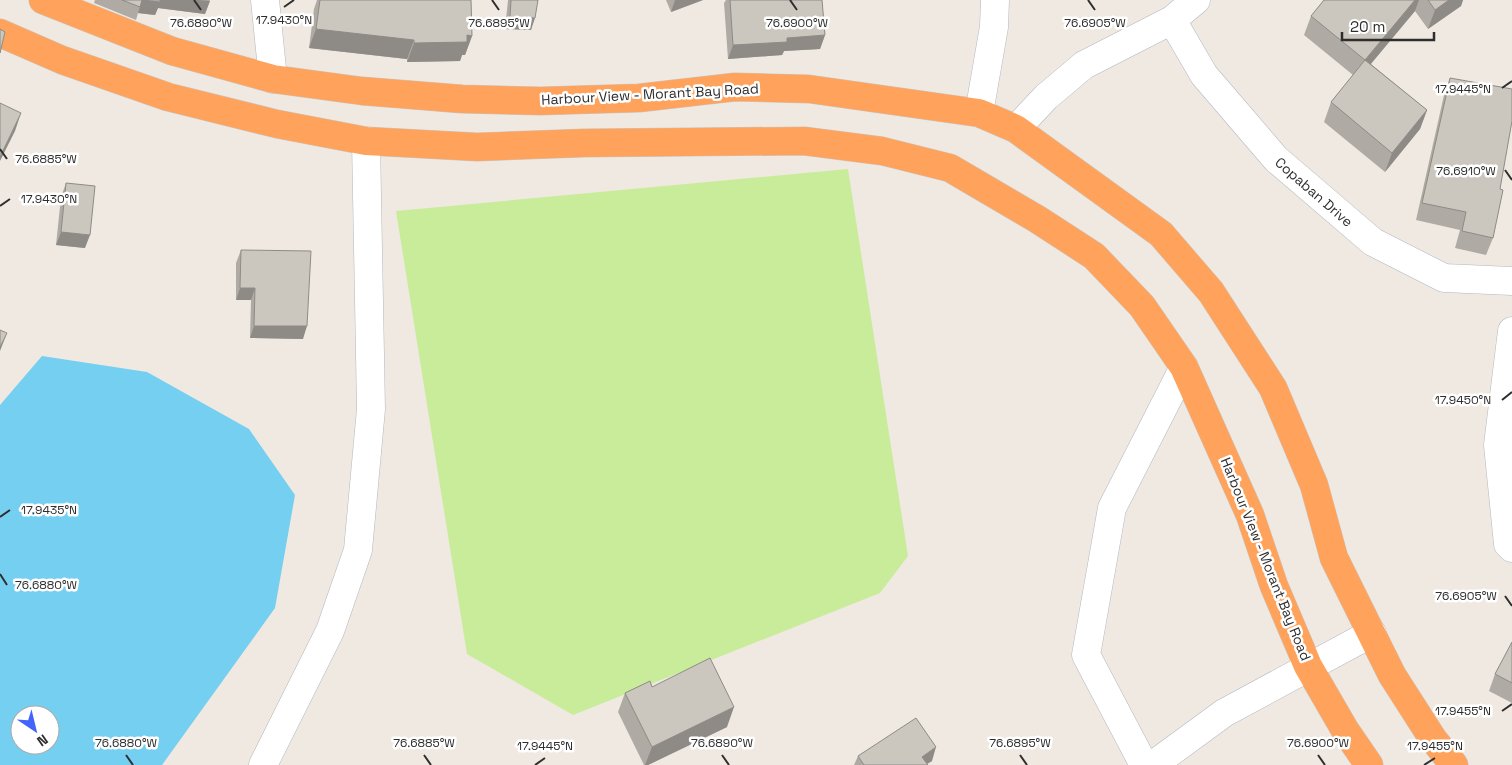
<svg xmlns="http://www.w3.org/2000/svg" width="1512" height="765" viewBox="0 0 1512 765" font-family="'Space Grotesk',sans-serif">
<rect width="100%" height="100%" fill="#efe9e1"/>
<path fill="#c9ec9a" d="M 848,169 L 908,556 L 880,593 L 573,715 L 467,654 L 396,211 Z"/>
<path fill="#75cff0" fill-rule="evenodd" d="M 42,356 L 147,372 L 249,429 L 295,495 L 275,608 L 162,765 L 0,765 L 0,405 ZM 20,715 L 50,715 L 50,745 L 20,745 Z"/>
<g fill="none" stroke-linecap="round" stroke-linejoin="round">
<g stroke="#b4b7c1" stroke-width="29">
<path id="minor" d="M 265,0 L 273,79
M 1172,20 L 1204,75 L 1276,159 L 1373,242 L 1444,278 L 1512,281
M 979,113 L 994,27 L 995,0
M 1016,129 L 1046,97 L 1084,65 L 1172,20 L 1196,0
M 1512,331 L 1498,445 L 1508,544 L 1512,548
M 263,765 L 330,631 L 358,550 L 371,409 L 366,141
M 1144,765 L 1086,655 L 1112,508 L 1184,367
M 1153,765 L 1224,713 L 1372,633"/>
</g>
<g stroke="#c9c9c9" stroke-width="29">
<path id="highway" d="M 43,0 L 172,51 L 273,79 L 362,91 L 462,99 L 540,101 L 639,98 L 735,87 L 809,89 L 979,113 L 1016,129 L 1161,234 L 1211,292 L 1273,388 L 1314,485 L 1334,558 L 1392,675 L 1433,739 L 1454,765
M 0,33 L 62,60 L 168,97 L 277,124 L 366,141 L 477,147 L 584,143 L 804,141 L 882,151 L 950,168 L 1037,219 L 1094,256 L 1142,306 L 1184,367 L 1250,515 L 1274,586 L 1308,666 L 1345,730 L 1369,765"/>
</g>
<use href="#minor" stroke="#fff" stroke-width="28"/>
<use href="#highway" stroke="#ffa35c" stroke-width="28"/>
</g>
<path fill="#afaba4" d="M 95,0 L 210,0 L 205,14 L 158,8 L 155,15 L 138,13 L 136,20 L 94,3 Z
M 317,0 L 471,0 L 472,36 L 465,55 L 462,55 L 460,61 L 407,62 L 407,59 L 309,48 L 314,9 Z
M 508,0 L 538,0 L 531,30 L 505,29 Z
M 666,0 L 703,0 L 671,12 Z
M 726,0 L 822,0 L 825,35 L 820,49 L 784,51 L 782,55 L 728,59 L 724,3 Z
M 1324,0 L 1463,0 L 1461,6 L 1428,29 L 1415,11 L 1371,64 L 1427,110 L 1420,129 L 1385,172 L 1324,122 L 1331,102 L 1353,75 L 1304,35 L 1311,16 Z
M 1450,78 L 1500,189 L 1493,238 L 1486,255 L 1455,248 L 1460,230 L 1416,220 L 1444,95 Z
M 66,183 L 85,248 L 56,245 L 61,197 Z
M 241,250 L 303,339 L 250,338 L 251,300 L 236,300 L 236,263 Z
M 1512,642 L 1512,703 L 1489,691 L 1495,674 Z
M 625,693 L 727,727 L 648,765 L 644,765 L 618,712 Z
M 858,756 L 932,761 L 927,764 L 928,765 L 854,765 Z"/>
<path fill="#8e8b86" d="M 142,0 L 199,0 L 210,1 L 205,14 L 158,8 L 155,15 L 138,13 Z
M 675,0 L 703,0 L 671,12 Z
M 1415,0 L 1419,0 L 1415,11 L 1358,79 L 1365,60 Z
M 1449,0 L 1463,0 L 1461,6 L 1428,29 L 1435,10 Z
M 510,17 L 535,18 L 531,30 L 505,29 Z
M 316,29 L 414,40 L 407,59 L 309,48 Z
M 467,35 L 472,36 L 465,55 L 462,55 L 460,61 L 407,62 L 414,43 Z
M 825,35 L 820,49 L 784,51 L 782,55 L 728,59 L 733,45 L 787,38 Z
M 1427,110 L 1420,129 L 1385,172 L 1392,153 Z
M 21,113 L 15,131 L 0,161 L 0,157 Z
M 61,232 L 90,235 L 85,248 L 56,245 Z
M 240,288 L 255,288 L 251,300 L 236,300 Z
M 254,326 L 307,326 L 303,339 L 250,338 Z
M 7,333 L 0,351 L 0,347 Z
M 734,707 L 727,727 L 648,765 L 645,765 L 652,747 Z
M 936,747 L 932,761 L 925,765 L 922,757 Z"/>
<path fill="#cbc7bf" stroke="#8e8b86" d="M 122,0 L 160,0 L 160,2 L 142,0 L 140,7 Z
M 320,0 L 471,0 L 472,36 L 467,35 L 467,42 L 414,43 L 414,40 L 316,29 Z
M 511,0 L 538,0 L 535,18 L 510,17 Z
M 730,0 L 822,0 L 825,35 L 787,38 L 787,42 L 733,45 Z
M 1324,0 L 1415,0 L 1365,60 L 1311,16 Z
M 1428,0 L 1449,0 L 1435,10 Z
M 0,29 L 5,32 L 0,53 Z
M 1365,60 L 1427,110 L 1392,153 L 1331,102 Z
M 1450,78 L 1512,89 L 1512,121 L 1500,189 L 1503,190 L 1493,238 L 1462,231 L 1466,212 L 1422,203 Z
M 0,103 L 21,113 L 0,157 Z
M 66,183 L 95,186 L 90,235 L 61,232 Z
M 241,250 L 311,251 L 307,326 L 254,326 L 255,288 L 240,288 Z
M 0,330 L 7,333 L 0,347 Z
M 1512,642 L 1512,683 L 1495,674 Z
M 710,658 L 734,707 L 652,747 L 625,693 L 650,681 L 652,687 Z
M 916,718 L 936,747 L 922,757 L 928,765 L 864,765 L 858,756 Z"/>
<path fill="none" stroke="#2e2e2e" stroke-width="2" d="M 194,0 L 201,10M 492,0 L 499,10M 790,0 L 797,10M 1088,0 L 1095,10M 284,7 L 294,0M 1502,88 L 1512,81M 0,149 L 7,159M 1505,170 L 1512,180M 0,206 L 10,199M 1502,400 L 1512,392M 0,517 L 10,510M 0,574 L 7,585M 1505,596 L 1512,606M 1502,711 L 1512,704M 126,755 L 133,765M 424,755 L 431,765M 722,755 L 729,765M 1020,755 L 1027,765M 1318,755 L 1325,765M 535,765 L 545,758M 1424,765 L 1435,758"/>
<g text-anchor="middle" stroke-width="5" stroke-linejoin="round" paint-order="stroke">
<g font-size="14" fill="#2e2e2e" stroke="#fff">
<text transform="translate(650 94) rotate(-3)" y="5">Harbour View - Morant Bay Road</text>
<text transform="translate(1314 192) rotate(41)" y="5">Copaban Drive</text>
<text transform="translate(1266 559) rotate(68)" y="5">Harbour View - Morant Bay Road</text>
</g>
</g>
<g font-size="12" text-anchor="middle" fill="#2e2e2e" stroke="#fff" stroke-width="5" stroke-linejoin="round" paint-order="stroke">
<text x="284" y="24">17.9430°N</text>
<text x="797" y="27">76.6900°W</text>
<text x="201" y="27">76.6890°W</text>
<text x="499" y="27">76.6895°W</text>
<text x="1095" y="27">76.6905°W</text>
<text x="1463" y="93">17.9445°N</text>
<text x="46" y="163">76.6885°W</text>
<text x="1466" y="175">76.6910°W</text>
<text x="49" y="203">17.9430°N</text>
<text x="1463" y="404">17.9450°N</text>
<text x="49" y="514">17.9435°N</text>
<text x="46" y="589">76.6880°W</text>
<text x="1466" y="600">76.6905°W</text>
<text x="1463" y="715">17.9455°N</text>
<text x="126" y="747">76.6880°W</text>
<text x="424" y="747">76.6885°W</text>
<text x="722" y="747">76.6890°W</text>
<text x="1020" y="747">76.6895°W</text>
<text x="1318" y="747">76.6900°W</text>
<text x="545" y="750">17.9445°N</text>
<text x="1435" y="750">17.9455°N</text>
</g>
<g transform="translate(35 730) rotate(145)"><circle r="24" fill="#ffffff" stroke="#ababab"/>
<path d="M0-4L9 19L0 12L-9 19Z" fill="#4264fb"/>
<text y="-8" font-size="14" font-weight="bold" text-anchor="middle" fill="#2e2e2e">N</text>
</g>
<path d="M1342 32v8h92v-8" fill="none" stroke="#2e2e2e" stroke-width="2.5"/>
<text x="1350" y="32" font-size="15" fill="#2e2e2e" stroke="#ffffff" stroke-width="4" paint-order="stroke">20 m</text>
</svg>
